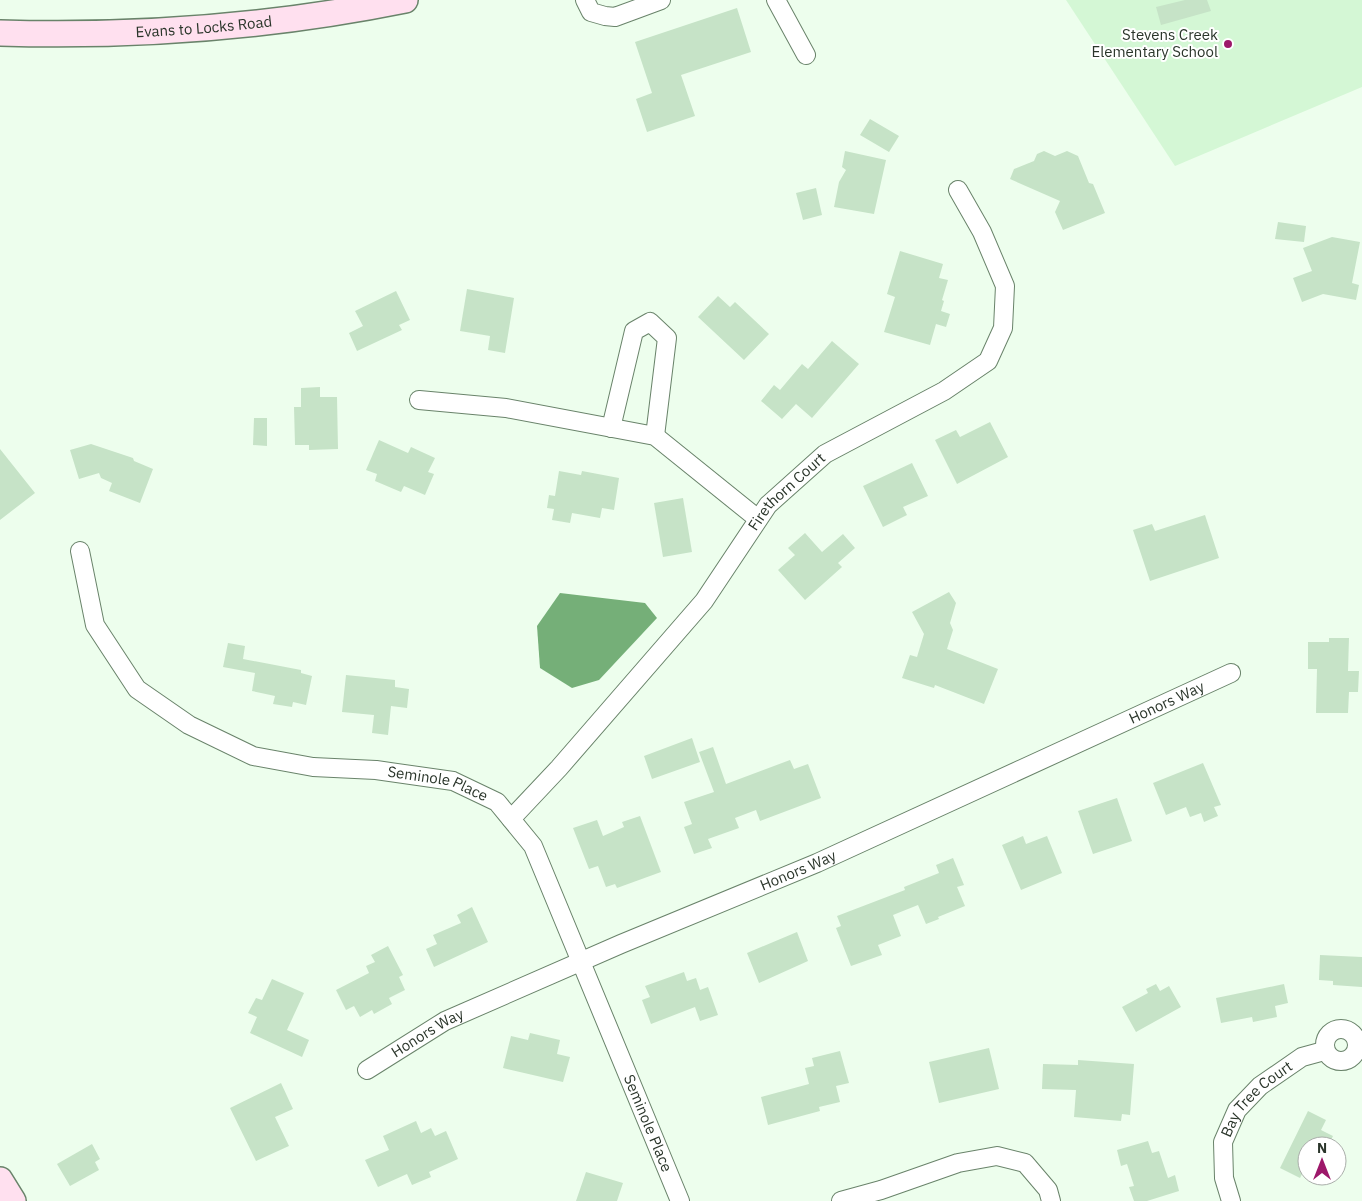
<svg xmlns="http://www.w3.org/2000/svg" width="1362" height="1201" viewBox="0 0 1362 1201" font-family="'IBM Plex Sans',sans-serif">
<rect width="100%" height="100%" fill="#edfeed"/>
<path fill="#d4f7d5" d="M 1066,0 L 1362,0 L 1362,87 L 1175,166 Z"/>
<path fill="#75af78" d="M 560,593 L 645,603 L 657,618 L 599,680 L 572,688 L 540,668 L 537,626 Z"/>
<path fill="#c6e3c7" d="M 1185,0 L 1207,0 L 1211,11 L 1161,25 L 1156,7 Z
M 737,8 L 751,52 L 681,75 L 695,116 L 647,132 L 636,99 L 652,93 L 635,42 Z
M 870,119 L 899,136 L 889,152 L 860,135 Z
M 845,151 L 886,160 L 874,214 L 834,207 L 839,182 L 846,170 L 842,167 Z
M 1044,151 L 1055,156 L 1067,151 L 1078,156 L 1089,183 L 1093,184 L 1105,213 L 1063,230 L 1055,212 L 1060,201 L 1010,179 L 1014,169 L 1034,161 L 1037,154 Z
M 816,188 L 822,215 L 803,220 L 796,193 Z
M 1278,222 L 1306,226 L 1304,242 L 1275,239 Z
M 1332,237 L 1360,242 L 1352,283 L 1359,285 L 1356,300 L 1323,294 L 1302,302 L 1293,278 L 1312,271 L 1303,248 Z
M 900,251 L 943,264 L 939,278 L 948,280 L 942,300 L 944,301 L 941,311 L 950,314 L 946,327 L 936,324 L 930,345 L 884,332 L 895,297 L 887,294 Z
M 467,289 L 514,298 L 505,353 L 488,350 L 490,336 L 460,331 Z
M 396,291 L 410,320 L 399,325 L 402,330 L 357,351 L 349,333 L 363,326 L 355,311 Z
M 718,296 L 730,307 L 735,302 L 769,334 L 744,360 L 698,317 Z
M 832,341 L 859,364 L 812,418 L 796,404 L 782,419 L 761,401 L 774,385 L 780,390 L 802,364 L 808,369 Z
M 320,387 L 320,397 L 337,397 L 338,449 L 309,450 L 309,445 L 295,445 L 294,407 L 301,407 L 301,388 Z
M 254,418 L 267,418 L 267,446 L 253,445 Z
M 990,422 L 1008,457 L 957,484 L 935,440 L 956,430 L 960,437 Z
M 379,440 L 408,453 L 411,447 L 435,458 L 428,472 L 434,474 L 425,495 L 404,486 L 401,492 L 375,481 L 377,474 L 366,470 Z
M 91,444 L 133,458 L 134,461 L 153,469 L 140,503 L 109,491 L 112,483 L 101,478 L 99,473 L 79,479 L 70,450 Z
M 0,449 L 35,493 L 0,520 Z
M 912,463 L 928,496 L 903,507 L 907,515 L 883,527 L 863,486 Z
M 559,471 L 581,475 L 582,471 L 619,478 L 614,510 L 602,508 L 600,518 L 572,513 L 570,523 L 552,520 L 554,509 L 547,508 L 549,495 L 555,496 Z
M 683,498 L 692,552 L 663,557 L 654,503 Z
M 1205,515 L 1219,558 L 1150,581 L 1133,530 L 1152,524 L 1155,531 Z
M 805,533 L 822,552 L 843,534 L 855,548 L 838,563 L 842,567 L 805,600 L 778,570 L 795,555 L 788,548 Z
M 949,592 L 956,603 L 950,623 L 953,630 L 947,649 L 998,669 L 984,704 L 935,685 L 934,688 L 902,678 L 910,655 L 917,657 L 924,634 L 912,612 Z
M 1329,638 L 1349,638 L 1348,671 L 1359,671 L 1358,692 L 1349,692 L 1348,713 L 1316,713 L 1317,669 L 1308,669 L 1308,642 L 1329,642 Z
M 228,643 L 245,646 L 243,659 L 301,670 L 301,673 L 312,676 L 306,705 L 293,702 L 292,707 L 273,704 L 275,696 L 252,691 L 255,673 L 223,667 Z
M 346,675 L 395,680 L 395,687 L 409,689 L 407,708 L 391,706 L 388,735 L 372,733 L 374,715 L 342,712 Z
M 692,738 L 700,762 L 652,779 L 644,756 Z
M 713,747 L 726,784 L 790,760 L 794,769 L 808,764 L 821,798 L 760,821 L 756,810 L 735,818 L 739,828 L 708,839 L 712,848 L 694,854 L 684,827 L 692,824 L 684,802 L 714,792 L 699,752 Z
M 1203,763 L 1221,805 L 1214,807 L 1218,816 L 1204,822 L 1201,813 L 1190,817 L 1186,807 L 1166,815 L 1153,783 Z
M 1117,798 L 1132,841 L 1093,854 L 1078,811 Z
M 640,816 L 661,872 L 617,888 L 615,884 L 606,887 L 598,866 L 589,869 L 573,828 L 597,820 L 603,836 L 624,827 L 622,822 Z
M 1023,836 L 1026,844 L 1047,836 L 1062,873 L 1021,890 L 1002,845 Z
M 953,858 L 964,885 L 957,887 L 965,906 L 938,917 L 939,919 L 926,924 L 918,905 L 893,915 L 901,936 L 878,945 L 882,955 L 851,966 L 836,928 L 841,926 L 837,916 L 905,890 L 904,887 L 939,873 L 936,865 Z
M 472,907 L 488,942 L 434,967 L 426,949 L 437,944 L 433,935 L 461,923 L 457,915 Z
M 797,932 L 808,961 L 759,983 L 747,953 Z
M 388,946 L 403,975 L 399,977 L 405,990 L 389,998 L 392,1004 L 374,1014 L 372,1010 L 360,1017 L 354,1006 L 346,1010 L 336,990 L 369,973 L 366,966 L 375,962 L 371,955 Z
M 1320,955 L 1362,957 L 1362,987 L 1333,985 L 1333,981 L 1319,980 Z
M 684,972 L 687,981 L 696,978 L 700,990 L 708,987 L 718,1015 L 700,1021 L 695,1007 L 651,1024 L 642,1000 L 650,997 L 645,986 Z
M 272,979 L 304,993 L 287,1030 L 309,1040 L 302,1057 L 250,1033 L 257,1017 L 248,1013 L 256,998 L 262,1000 Z
M 1156,984 L 1160,991 L 1169,986 L 1181,1007 L 1136,1032 L 1122,1007 L 1148,993 L 1146,989 Z
M 1284,984 L 1288,1003 L 1275,1006 L 1277,1017 L 1253,1022 L 1252,1017 L 1221,1023 L 1216,998 Z
M 530,1033 L 560,1040 L 557,1054 L 570,1057 L 563,1082 L 503,1068 L 511,1036 L 528,1040 Z
M 989,1048 L 999,1089 L 939,1103 L 929,1062 Z
M 840,1051 L 849,1083 L 836,1086 L 840,1102 L 819,1107 L 820,1111 L 768,1125 L 761,1097 L 809,1084 L 805,1068 L 814,1066 L 812,1058 Z
M 1078,1060 L 1134,1064 L 1130,1115 L 1122,1114 L 1121,1121 L 1074,1117 L 1076,1090 L 1042,1089 L 1043,1064 L 1078,1065 Z
M 281,1083 L 293,1109 L 275,1117 L 289,1146 L 256,1161 L 230,1108 Z
M 1308,1111 L 1326,1120 L 1321,1130 L 1333,1136 L 1328,1146 L 1307,1146 L 1307,1164 L 1300,1178 L 1280,1168 Z
M 416,1121 L 421,1133 L 431,1128 L 435,1136 L 446,1131 L 458,1159 L 429,1172 L 431,1177 L 412,1185 L 407,1174 L 378,1187 L 365,1160 L 389,1150 L 383,1136 Z
M 1148,1141 L 1152,1153 L 1159,1151 L 1168,1178 L 1175,1175 L 1179,1191 L 1147,1201 L 1134,1201 L 1129,1187 L 1134,1186 L 1127,1164 L 1121,1166 L 1117,1150 Z
M 92,1144 L 100,1159 L 95,1162 L 99,1170 L 70,1186 L 57,1164 Z
M 586,1172 L 623,1183 L 617,1201 L 576,1201 Z"/>
<g fill="none" stroke-linecap="round" stroke-linejoin="round">
<g stroke="#69836a" stroke-width="20">
<g id="street">
<path d="M 585,0 L 591,12 L 605,16 L 615,17 L 661,0"/>
<path d="M 776,0 L 806,55"/>
<path d="M 419,400 L 506,408 L 655,436 L 758,519"/>
<path d="M 611,428 L 634,331 L 650,322 L 667,338 L 655,436"/>
<path id="s1" d="M 80,551 L 95,625 L 137,689 L 189,725 L 253,756 L 313,767 L 376,770 L 453,781 L 497,802 L 533,846 L 680,1201"/>
<path id="s2" d="M 511,819 L 559,768 L 704,601 L 768,505 L 825,454 L 944,391 L 988,361 L 1003,328 L 1005,286 L 982,232 L 958,190"/>
<circle cx="1341" cy="1045" r="16"/>
<path id="s3" d="M 367,1070 L 445,1021 L 621,944 L 817,863 L 1231,673"/>
<path d="M 841,1201 L 881,1190 L 958,1163 L 997,1156 L 1025,1163 L 1048,1190 L 1051,1201"/>
<path id="s4" d="M 1231,1201 L 1224,1178 L 1223,1142 L 1237,1110 L 1260,1086 L 1302,1057 L 1324,1051"/>
</g>
</g>
<g stroke="#69836a" stroke-width="28">
<g id="secondary">
<path id="s5" d="M 0,33 C 136,37 272,27 405,0"/>
<path d="M 0,1180 L 13,1201"/>
</g>
</g>
<use href="#street" stroke="#fff" stroke-width="18"/>
<use href="#secondary" stroke="#ffe0ef" stroke-width="25"/>
</g>
<circle fill="#9d186a" stroke="#fff" stroke-width="2" cx="1228" cy="44" r="5"/>
<g text-anchor="middle" stroke-width="4" stroke-linejoin="round" paint-order="stroke">
<g font-size="15" fill="#2a352a" stroke="#fff">
<text dy="5" stroke="none"><textPath href="#s5" startOffset="204">Evans to Locks Road</textPath></text>
<text dy="5" stroke="none"><textPath href="#s2" startOffset="429">Firethorn Court</textPath></text>
<text dy="5" stroke="none"><textPath href="#s3" startOffset="881">Honors Way</textPath></text>
<text dy="5" stroke="none"><textPath href="#s1" startOffset="474">Seminole Place</textPath></text>
<text dy="5" stroke="none"><textPath href="#s3" startOffset="476">Honors Way</textPath></text>
<text dy="5" stroke="none"><textPath href="#s3" startOffset="71">Honors Way</textPath></text>
<text dy="5" stroke="none"><textPath href="#s4" startOffset="116">Bay Tree Court</textPath></text>
<text dy="5" stroke="none"><textPath href="#s1" startOffset="894">Seminole Place</textPath></text>
</g>
<g font-size="15" fill="#2a352a" stroke="#fff" text-anchor="end">
<text x="1218" y="40">Stevens Creek<tspan x="1218" dy="17">Elementary School</tspan></text>
</g>
</g>
<g transform="translate(1322 1161)"><circle r="24" fill="#ffffff" stroke="#aaaeaa"/>
<path d="M0-4L9 19L0 12L-9 19Z" fill="#9d186a"/>
<text y="-8" font-size="14" font-weight="bold" text-anchor="middle" fill="#2a352a">N</text>
</g>
</svg>
